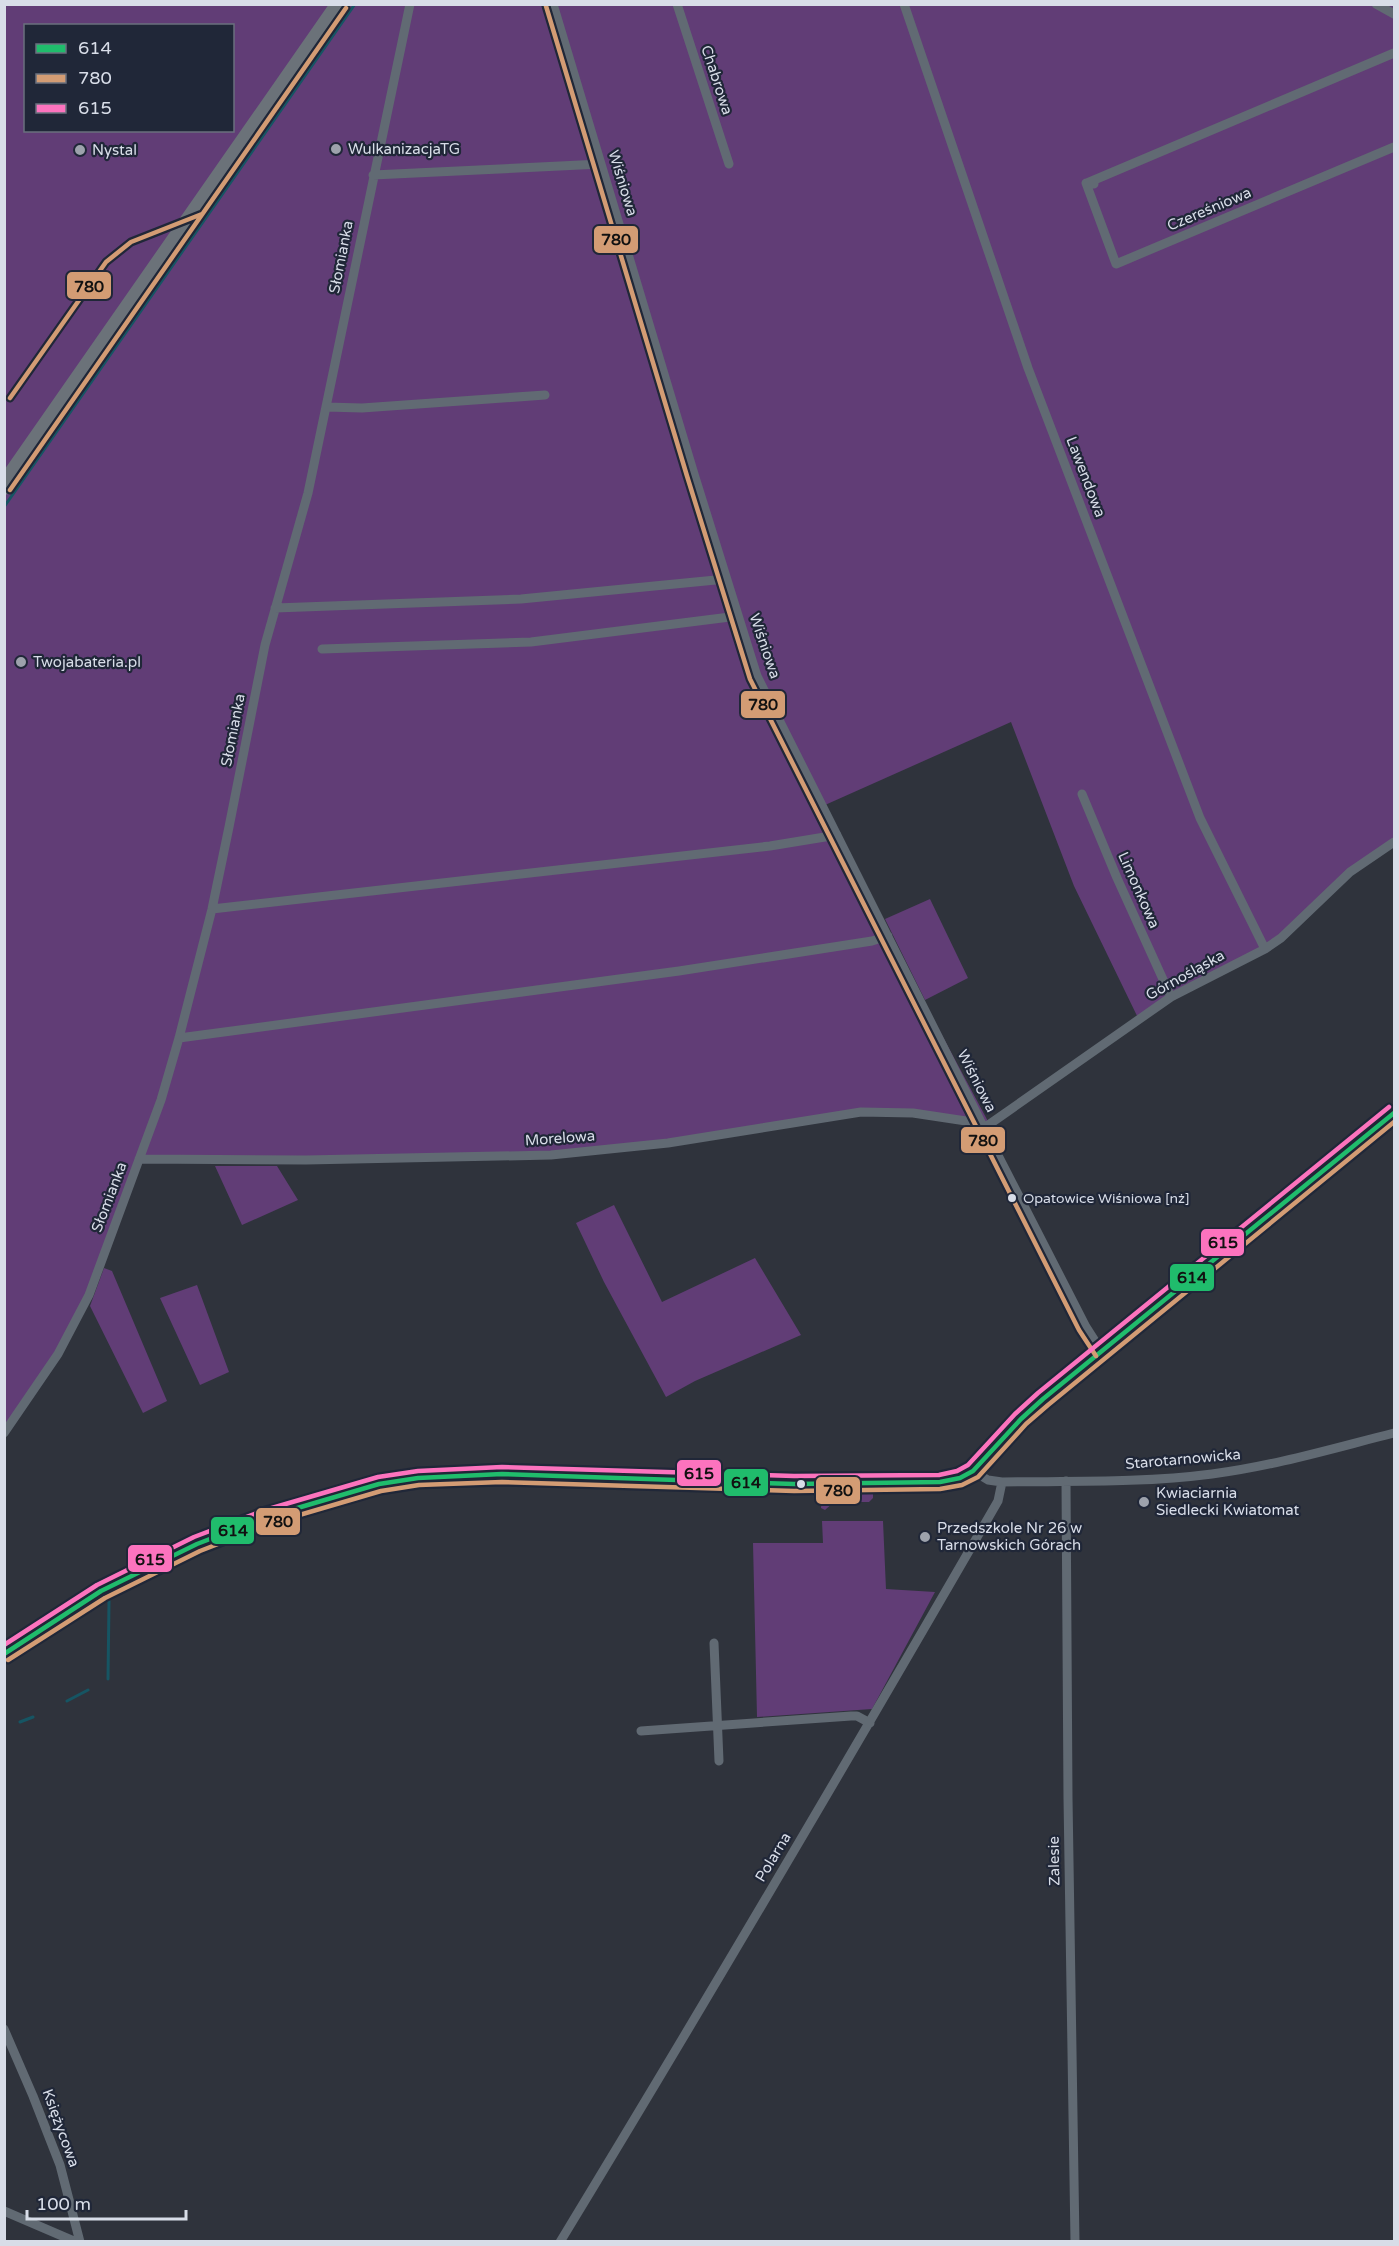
<svg xmlns="http://www.w3.org/2000/svg" width="1399" height="2246" viewBox="0 0 1399 2246" font-family="'Varela Round',sans-serif">
<rect width="100%" height="100%" fill="#2f333c"/>
<path fill="#613d76" fill-rule="evenodd" d="M 5,5 L 1394,5 L 1394,843 L 1341,883 L 1295,928 L 1172,999 L 1140,1022 L 1074,886 L 1011,722 L 825,805 L 889,936 L 991,1127 L 919,1113 L 867,1114 L 575,1155 L 145,1162 L 137,1164 L 65,1346 L 5,1435 ZM 26,26 L 232,26 L 232,130 L 26,130 Z
M 930,899 L 968,978 L 925,1000 L 885,919 Z
M 215,1166 L 277,1166 L 298,1200 L 242,1225 Z
M 614,1205 L 662,1302 L 755,1258 L 801,1335 L 695,1381 L 666,1397 L 604,1282 L 576,1223 Z
M 104,1268 L 112,1271 L 167,1401 L 143,1413 L 90,1306 Z
M 197,1285 L 229,1372 L 200,1385 L 160,1298 Z
M 844,1492 L 873,1492 L 873,1498 L 869,1502 L 834,1502 L 825,1510 L 821,1508 L 822,1496 Z
M 822,1521 L 883,1521 L 886,1589 L 935,1592 L 872,1709 L 757,1717 L 753,1543 L 823,1543 Z"/>
<g fill="none" stroke-linecap="round" stroke-linejoin="round">
<path stroke="#165563" stroke-width="3" d="M 4,507 L 355,4
M 108,1679 L 109,1601
M 67,1701 L 88,1690
M 20,1722 L 33,1717"/>
<path stroke="#616a73" stroke-width="9" d="M 553,4 L 694,474 L 757,676 L 984,1128 L 1086,1327 L 1102,1352
M 677,4 L 729,164
M 904,4 L 1028,368 L 1200,818 L 1265,949
M 1376,4 L 1394,14
M 373,175 L 601,164
M 1087,183 L 1394,53
M 1094,184 L 1086,183 L 1116,264 L 1394,147
M 326,407 L 362,408 L 545,395
M 275,608 L 521,599 L 726,579
M 322,649 L 531,642 L 738,616
M 1082,794 L 1117,878 L 1171,997
M 212,909 L 770,846 L 837,835
M 179,1038 L 679,971 L 872,941 L 888,936
M 984,1128 L 1171,997 L 1265,949 L 1281,938 L 1350,872 L 1394,842
M 139,1159 L 306,1160 L 551,1155 L 668,1143 L 861,1112 L 913,1113 L 966,1121 L 980,1120
M 4,1433 L 58,1354 L 89,1295 L 161,1100 L 179,1038 L 212,909 L 229,827 L 265,645 L 308,493 L 410,4
M 973,1471 L 988,1480 L 1002,1482 C 1072,1481 1143,1483 1212,1474 C 1274,1466 1334,1448 1394,1433
M 1066,1481 L 1068,1798 L 1075,2242
M 714,1643 L 719,1761
M 641,1731 L 851,1716 L 857,1716 L 870,1723
M 4,2029 L 33,2096 L 60,2165 L 80,2242
M 4,2211 L 76,2242
M 560,2242 C 709,1997 854,1750 998,1501 L 1002,1482"/>
<path stroke="#636e78" stroke-width="14" d="M 4,1654 L 101,1591 L 197,1544 L 267,1517 L 379,1484 L 418,1478 L 502,1474 L 794,1484 L 940,1482 L 960,1478 L 973,1471 L 1021,1419 L 1043,1399 L 1394,1113"/>
<path stroke="#6b7279" stroke-width="18" d="M 4,486 L 340,4"/>
<g stroke="#202738" stroke-width="9">
<path id="bus-1" d="M 4,1654 L 101,1591 L 197,1544 L 267,1517 L 379,1484 L 418,1478 L 502,1474 L 794,1484 L 940,1482 L 960,1478 L 973,1471 L 1021,1419 L 1043,1399 L 1394,1113"/>
</g>
<g stroke="#202738" stroke-width="9">
<path id="bus-2" d="M 546,6 L 687,476 L 750,679 L 1079,1330 L 1096,1356
M 10,398 L 106,262 L 131,242 L 202,214
M 10,490 L 346,8
M 8,1660 L 105,1598 L 200,1551 L 269,1524 L 381,1491 L 419,1485 L 502,1482 L 794,1491 L 940,1489 L 962,1485 L 978,1477 L 1026,1424 L 1048,1405 L 1394,1122"/>
</g>
<g stroke="#202738" stroke-width="9">
<path id="bus-3" d="M 4,1645 L 97,1585 L 194,1537 L 265,1510 L 378,1477 L 418,1471 L 502,1467 L 794,1476 L 939,1475 L 957,1471 L 968,1465 L 1015,1414 L 1038,1393 L 1389,1107"/>
</g>
<use href="#bus-1" stroke="#20bc6c" stroke-width="4.5"/>
<use href="#bus-2" stroke="#d39c74" stroke-width="4.5"/>
<use href="#bus-3" stroke="#fc73be" stroke-width="4.5"/>
</g>
<g fill="#9da2ac" stroke="#202738" stroke-width="2">
<circle cx="336" cy="149" r="6"/>
<circle cx="80" cy="150" r="6"/>
<circle cx="21" cy="662" r="6"/>
<circle cx="1144" cy="1502" r="6"/>
<circle cx="925" cy="1537" r="6"/>
</g>
<g fill="#d8dde8" stroke="#202738" stroke-width="2">
<circle cx="1012" cy="1198" r="5"/>
<circle cx="801" cy="1484" r="5"/>
</g>
<g text-anchor="middle" stroke-width="4.5" stroke-linejoin="round" paint-order="stroke">
<g font-size="14" fill="#d8dde8" stroke="#202738" text-anchor="start">
<text x="1023" y="1203">Opatowice Wiśniowa [nż]</text>
</g>
<g font-size="15" fill="#d8dde8" stroke="#202738">
<text transform="translate(717 80) rotate(72)" y="5">Chabrowa</text>
<text transform="translate(623 183) rotate(73)" y="5">Wiśniowa</text>
<text transform="translate(1209 209) rotate(-23)" y="5">Czereśniowa</text>
<text transform="translate(341 257) rotate(-79)" y="5">Słomianka</text>
<text transform="translate(1086 477) rotate(69)" y="5">Lawendowa</text>
<text transform="translate(765 646) rotate(71)" y="5">Wiśniowa</text>
<text transform="translate(233 730) rotate(-79)" y="5">Słomianka</text>
<text transform="translate(1139 890) rotate(66)" y="5">Limonkowa</text>
<text transform="translate(1185 975) rotate(-29)" y="5">Górnośląska</text>
<text transform="translate(977 1081) rotate(63)" y="5">Wiśniowa</text>
<text transform="translate(560 1138) rotate(-4)" y="5">Morelowa</text>
<text transform="translate(109 1197) rotate(-69)" y="5">Słomianka</text>
<text transform="translate(1183 1459) rotate(-5)" y="5">Starotarnowicka</text>
<text transform="translate(773 1857) rotate(-59)" y="5">Polarna</text>
<text transform="translate(1054 1861) rotate(-91)" y="5">Zalesie</text>
<text transform="translate(61 2128) rotate(70)" y="5">Księżycowa</text>
</g>
<g font-size="15" fill="#d8dde8" stroke="#202738" text-anchor="start">
<text x="348" y="154">WulkanizacjaTG</text>
<text x="92" y="155">Nystal</text>
<text x="33" y="667">Twojabateria.pl</text>
<text x="1156" y="1498">Kwiaciarnia<tspan x="1156" dy="17">Siedlecki Kwiatomat</tspan></text>
<text x="937" y="1533">Przedszkole Nr 26 w<tspan x="937" dy="17">Tarnowskich Górach</tspan></text>
</g>
</g>
<g stroke="#202738" stroke-width="2">
<rect x="593" y="225" width="46" height="29" rx="6" fill="#d39c74"/>
<rect x="66" y="271" width="46" height="29" rx="6" fill="#d39c74"/>
<rect x="740" y="690" width="46" height="29" rx="6" fill="#d39c74"/>
<rect x="960" y="1126" width="46" height="28" rx="6" fill="#d39c74"/>
<rect x="1200" y="1228" width="45" height="29" rx="6" fill="#fc73be"/>
<rect x="1169" y="1263" width="46" height="29" rx="6" fill="#20bc6c"/>
<rect x="676" y="1459" width="46" height="28" rx="6" fill="#fc73be"/>
<rect x="723" y="1468" width="46" height="29" rx="6" fill="#20bc6c"/>
<rect x="815" y="1476" width="46" height="29" rx="6" fill="#d39c74"/>
<rect x="255" y="1507" width="46" height="29" rx="6" fill="#d39c74"/>
<rect x="210" y="1516" width="45" height="29" rx="6" fill="#20bc6c"/>
<rect x="127" y="1544" width="46" height="29" rx="6" fill="#fc73be"/>
</g>
<g font-size="16" text-anchor="middle" font-weight="bold" fill="#111">
<text x="616" y="245">780</text>
<text x="89" y="292">780</text>
<text x="763" y="710">780</text>
<text x="983" y="1146">780</text>
<text x="1223" y="1248">615</text>
<text x="1192" y="1283">614</text>
<text x="699" y="1479">615</text>
<text x="746" y="1488">614</text>
<text x="838" y="1496">780</text>
<text x="278" y="1527">780</text>
<text x="233" y="1536">614</text>
<text x="150" y="1565">615</text>
</g>
<rect width="1399" height="2246" fill="none" stroke="#d8dde8" stroke-width="12"/>
<rect x="24" y="24" width="210" height="108" fill="#202738" stroke="#6a707e" stroke-width="1.5"/>
<rect x="36" y="44" width="30" height="9" fill="#20bc6c" stroke="#6a707e" stroke-width="1.5"/>
<text x="78" y="54" font-size="18" fill="#d8dde8">614</text>
<rect x="36" y="74" width="30" height="9" fill="#d39c74" stroke="#6a707e" stroke-width="1.5"/>
<text x="78" y="84" font-size="18" fill="#d8dde8">780</text>
<rect x="36" y="104" width="30" height="9" fill="#fc73be" stroke="#6a707e" stroke-width="1.5"/>
<text x="78" y="114" font-size="18" fill="#d8dde8">615</text>
<path d="M27 2210v9h159v-9" fill="none" stroke="#d8dde8" stroke-width="3"/>
<text x="36" y="2210" font-size="18" fill="#d8dde8" stroke="#202738" stroke-width="4.5" paint-order="stroke">100 m</text>
</svg>
